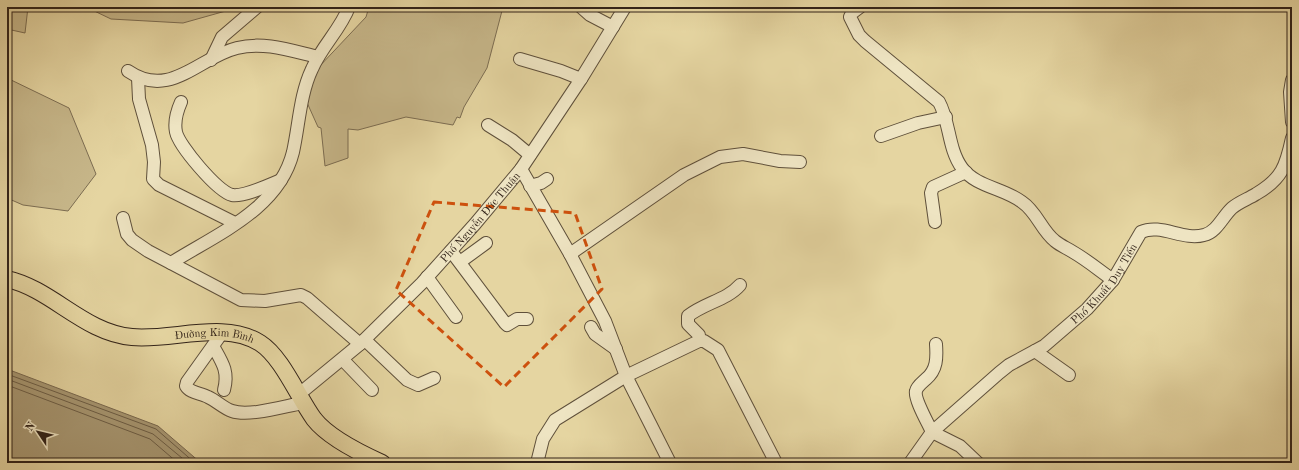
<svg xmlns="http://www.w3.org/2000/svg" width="1299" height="470" viewBox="0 0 1299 470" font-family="'Old Standard TT',serif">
<rect width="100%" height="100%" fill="#e5d5a1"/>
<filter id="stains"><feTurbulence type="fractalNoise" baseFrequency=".005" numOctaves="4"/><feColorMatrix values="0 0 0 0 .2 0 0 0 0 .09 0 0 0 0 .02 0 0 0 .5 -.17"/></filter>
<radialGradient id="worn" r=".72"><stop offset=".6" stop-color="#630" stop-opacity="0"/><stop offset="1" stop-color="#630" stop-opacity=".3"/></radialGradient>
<path fill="#c7b78a" stroke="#7c6d52" d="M 7,7 L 28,7 L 25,33 L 7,29 Z
M 86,7 L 240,7 L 183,23 L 111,19 Z
M 369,7 L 503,7 L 487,68 L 464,107 L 460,118 L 457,117 L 453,125 L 406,117 L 358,130 L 348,129 L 348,158 L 325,166 L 321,128 L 318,127 L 300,87 L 366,17 Z
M 7,78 L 69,108 L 96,174 L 68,211 L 23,205 L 7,198 Z"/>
<path fill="#a89873" stroke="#79694f" d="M 7,369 L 158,426 L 201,463 L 7,463 Z"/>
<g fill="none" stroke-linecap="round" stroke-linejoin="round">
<path stroke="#6d5e46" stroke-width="1" d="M 7,374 L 156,429 L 195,463
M 7,379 L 153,434 L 188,463
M 7,385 L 150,439 L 178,463"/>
<g stroke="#5f503b" stroke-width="14">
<g id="minor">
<path d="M 581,7 L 590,15 L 613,27"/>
<path d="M 860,7 L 852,13 L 850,17 L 859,35 L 865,41 L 939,102 C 950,122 948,149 962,168 C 976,187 1004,188 1022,202 C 1037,212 1041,230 1055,241 C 1061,246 1067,248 1073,252 C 1087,260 1100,271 1113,280"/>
<path d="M 520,59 L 561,71 L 581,79"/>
<path d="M 211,60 L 222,37 L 257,7"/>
<path d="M 128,71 C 170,100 199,57 237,48 C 264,41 292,51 318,57"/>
<path d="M 138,78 L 139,99 L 152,145 L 154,162 L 153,179 L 159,185 L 235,223"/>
<path d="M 1292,80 L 1290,92 L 1292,122"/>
<path d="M 181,102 C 177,111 174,122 176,132 C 179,146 217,191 232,195 C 244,197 269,185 281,180"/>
<path d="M 488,125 L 512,140 L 530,155"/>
<path d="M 881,136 L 918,123 L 946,117"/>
<path d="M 521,169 L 570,254 L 605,321 L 626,376 L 670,463"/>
<path d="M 530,186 L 541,183 L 547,179"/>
<path d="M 123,218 L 127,234 L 132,240 L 148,251 L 241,300 L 265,301 L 301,295 L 307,298 L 360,344"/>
<path d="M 935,222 L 931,193 L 933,187 L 966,172"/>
<path d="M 451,251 L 505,323 L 507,325 L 517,319 L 527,319"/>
<path d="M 570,254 L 684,175 L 720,157 L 743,154 L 780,161 L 800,162"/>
<path d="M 460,262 L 486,243"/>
<path d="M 171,263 C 217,234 279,209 293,152 C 299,125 300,94 312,69 C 322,46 340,30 349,7"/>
<path d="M 427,277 L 456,317"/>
<path d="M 591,327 L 595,334 L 616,349"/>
<path d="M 222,333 L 187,382 L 186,386 C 190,393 201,393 208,397 C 217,401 223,408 232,411 C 249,417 285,406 303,403"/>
<path d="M 365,340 L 407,380 L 418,385 L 434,378"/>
<path d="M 699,341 L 699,335 L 688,324 L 688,316 C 704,303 727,300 740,285"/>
<path d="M 936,344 C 937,358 937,370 926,379 C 923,382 917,386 916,391 C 914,399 928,423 932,432 L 960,446 L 978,463"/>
<path d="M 213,346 C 222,362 229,371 224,390"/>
<path d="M 1035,351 L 1069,375"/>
<path d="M 343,360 L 372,390"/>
<path id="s1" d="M 298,395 L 360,344 L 422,283 L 475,224 L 521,169 L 581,79 L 625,7"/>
<path d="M 537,463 L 543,439 L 555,420 L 626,376 L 699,341 L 704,341 L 718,350 L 776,463"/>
<path id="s2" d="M 910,463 L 932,432 L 999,373 L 1009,365 L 1044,346 L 1087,309 L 1113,280 L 1141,232 C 1161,223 1183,241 1204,235 C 1217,232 1223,216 1232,208 C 1239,202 1248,199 1256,194 C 1282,179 1286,166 1292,138"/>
</g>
</g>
<g stroke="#322319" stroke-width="18">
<g id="major">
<path id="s3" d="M 7,279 C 52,289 84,333 132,337 C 172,341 224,320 260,343 C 282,357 298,397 314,419 C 328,437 362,454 382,463"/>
</g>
</g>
<use href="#minor" stroke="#eee4c2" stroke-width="12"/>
<use href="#major" stroke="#e5d5a1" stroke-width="16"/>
</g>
<path fill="none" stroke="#cd510e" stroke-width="3" stroke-dasharray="8 5" stroke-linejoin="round" d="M 434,202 L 575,213 L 602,289 L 504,387 L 396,290 Z"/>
<g text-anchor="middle" stroke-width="3" stroke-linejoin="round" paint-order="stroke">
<g font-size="11" fill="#322319" stroke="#eee4c2">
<text dy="4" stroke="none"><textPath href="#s1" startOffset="255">Phố Nguyễn Đức Thuận</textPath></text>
<text dy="4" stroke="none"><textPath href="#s2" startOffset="267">Phố Khuất Duy Tiến</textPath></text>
<text dy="4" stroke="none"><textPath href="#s3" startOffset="222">Đường Kim Bình</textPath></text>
</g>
</g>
<rect width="1299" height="470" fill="none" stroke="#e5d5a1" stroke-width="24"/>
<rect x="8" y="8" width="1283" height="454" fill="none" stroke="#322319" stroke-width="2"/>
<rect x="12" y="12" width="1275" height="446" fill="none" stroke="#322319"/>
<g transform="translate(38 432) rotate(305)" stroke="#eee4c2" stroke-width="3" paint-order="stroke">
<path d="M0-3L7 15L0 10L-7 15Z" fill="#322319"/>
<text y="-6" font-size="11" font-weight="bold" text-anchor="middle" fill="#322319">N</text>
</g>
<rect width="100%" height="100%" filter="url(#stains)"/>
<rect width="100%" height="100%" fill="url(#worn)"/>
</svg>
